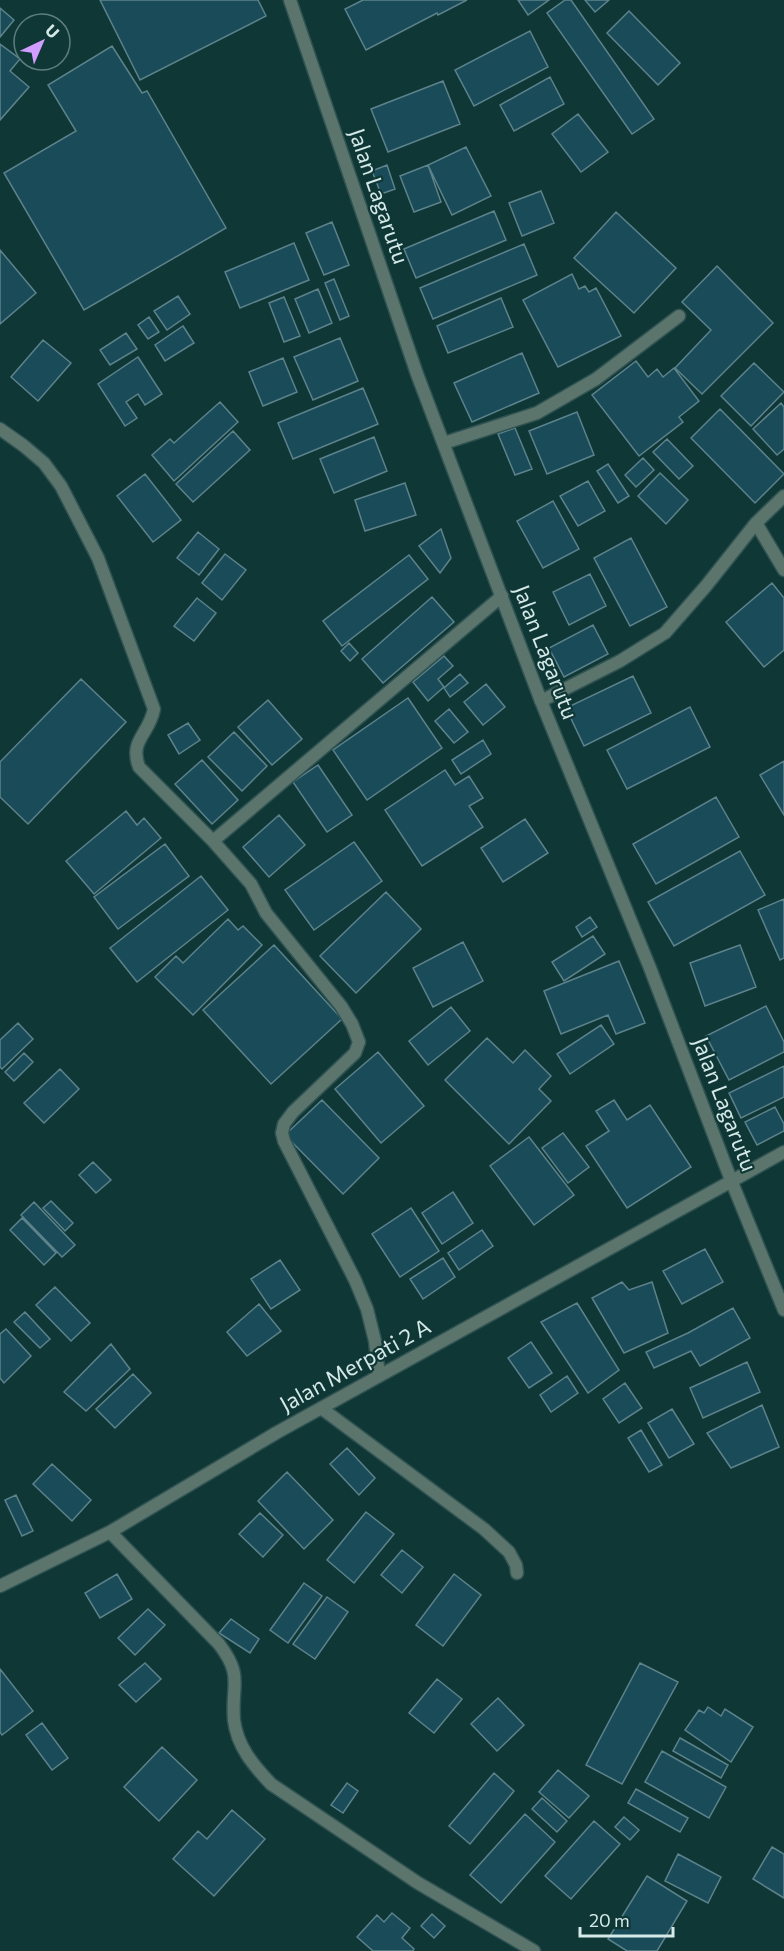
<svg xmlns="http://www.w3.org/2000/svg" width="784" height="1951" viewBox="0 0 784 1951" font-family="Commissioner,sans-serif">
<rect width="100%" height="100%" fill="#0f3736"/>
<path fill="#194c58" stroke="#5d828c" stroke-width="1.5" d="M 100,0 L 258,0 L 266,16 L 140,80 Z
M 363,0 L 467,0 L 438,15 L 437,13 L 366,50 L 345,9 Z
M 518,0 L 549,0 L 528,15 Z
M 565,0 L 571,0 L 654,119 L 632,134 L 547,13 Z
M 585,0 L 609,0 L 595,12 Z
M 0,8 L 14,20 L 0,37 Z
M 629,11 L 680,63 L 658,85 L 607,33 Z
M 530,31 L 548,67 L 474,106 L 455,70 Z
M 0,44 L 20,59 L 10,71 L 29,87 L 0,120 Z
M 112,46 L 142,93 L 147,91 L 226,228 L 84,310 L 4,173 L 76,131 L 48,85 Z
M 550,77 L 564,104 L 514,131 L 500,105 Z
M 443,81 L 460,124 L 388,152 L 371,109 Z
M 578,114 L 608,152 L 581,172 L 552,134 Z
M 466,147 L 491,196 L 452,215 L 428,165 Z
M 387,165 L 395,189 L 381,194 L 372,171 Z
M 428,165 L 441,202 L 414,212 L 400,176 Z
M 541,191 L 554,223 L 522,236 L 509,203 Z
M 494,211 L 506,240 L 416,278 L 404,249 Z
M 616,212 L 676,268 L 634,313 L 574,258 Z
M 332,222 L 349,265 L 324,275 L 306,233 Z
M 294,243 L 309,280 L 240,308 L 225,272 Z
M 524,244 L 537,275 L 433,319 L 420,288 Z
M 0,250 L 36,293 L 0,324 Z
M 717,266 L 773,323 L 702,394 L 675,368 L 711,330 L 682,302 Z
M 572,274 L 579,289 L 585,286 L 589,292 L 596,288 L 621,336 L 558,367 L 523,300 Z
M 334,279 L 349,316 L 340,320 L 325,283 Z
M 318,289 L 332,323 L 309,333 L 295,299 Z
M 178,296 L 190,314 L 167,330 L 154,311 Z
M 284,297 L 300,336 L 284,342 L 269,303 Z
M 501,298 L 513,327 L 448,353 L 437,326 Z
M 149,317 L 159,332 L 148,339 L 138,325 Z
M 183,326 L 194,343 L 165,361 L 155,345 Z
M 126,333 L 137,349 L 110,365 L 100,350 Z
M 340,338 L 358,381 L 313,400 L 294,357 Z
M 43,340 L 71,363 L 38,401 L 11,377 Z
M 522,353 L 539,393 L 472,422 L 454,383 Z
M 138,357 L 162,394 L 145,405 L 138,394 L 126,402 L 137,418 L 125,426 L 98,384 Z
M 283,358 L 297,392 L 263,406 L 249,372 Z
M 636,361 L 648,377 L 657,369 L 663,377 L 674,368 L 699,401 L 679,417 L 683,422 L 639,456 L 592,395 Z
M 754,363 L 784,392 L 751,426 L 721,396 Z
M 363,388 L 378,424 L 293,459 L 278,423 Z
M 220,402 L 238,422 L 174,481 L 152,455 L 170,439 L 174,443 Z
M 781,403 L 784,407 L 784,449 L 777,455 L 753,429 Z
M 720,409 L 784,474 L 755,503 L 691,438 Z
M 577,412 L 594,455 L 547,474 L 529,431 Z
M 515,428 L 532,469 L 515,475 L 498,434 Z
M 233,431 L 250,450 L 193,502 L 176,484 Z
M 374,437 L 387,471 L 334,493 L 320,459 Z
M 667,439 L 693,466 L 679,479 L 653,452 Z
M 643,458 L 654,470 L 636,487 L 625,475 Z
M 608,464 L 629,496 L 618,503 L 597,471 Z
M 660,473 L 688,500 L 666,524 L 638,496 Z
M 145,474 L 181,520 L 153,542 L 117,496 Z
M 588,481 L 605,511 L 578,526 L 560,496 Z
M 405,483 L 416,515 L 365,531 L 355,500 Z
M 553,501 L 579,549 L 543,568 L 517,521 Z
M 441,529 L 451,558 L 440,573 L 419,546 Z
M 198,532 L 219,549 L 199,575 L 177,558 Z
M 631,538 L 667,607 L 630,626 L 594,558 Z
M 225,554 L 246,570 L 222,600 L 202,583 Z
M 409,555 L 428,579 L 342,646 L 323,621 Z
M 590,574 L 606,606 L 569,625 L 553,592 Z
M 772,583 L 784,598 L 784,650 L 764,667 L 726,622 Z
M 432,597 L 454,622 L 383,683 L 362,659 Z
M 197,598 L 216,613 L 194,641 L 174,626 Z
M 593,625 L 608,654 L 564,677 L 549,648 Z
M 349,643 L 358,653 L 350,661 L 341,651 Z
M 444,656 L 453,666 L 438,679 L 444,687 L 428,701 L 413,682 Z
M 460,674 L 468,683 L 450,697 L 444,688 Z
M 633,676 L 651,713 L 584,746 L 566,708 Z
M 81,679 L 126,722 L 28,824 L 0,797 L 0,762 Z
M 486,684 L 505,707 L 483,725 L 464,702 Z
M 408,698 L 442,748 L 367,800 L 333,750 Z
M 268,700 L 302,739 L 272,765 L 238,727 Z
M 690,707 L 710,747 L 627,789 L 607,750 Z
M 449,709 L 468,732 L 454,743 L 435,721 Z
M 188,723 L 200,740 L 179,754 L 168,735 Z
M 234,732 L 267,766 L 242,791 L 208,757 Z
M 483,740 L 491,754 L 461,774 L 452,760 Z
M 202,760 L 238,800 L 212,824 L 175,784 Z
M 784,761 L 784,815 L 760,775 Z
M 318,765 L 352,815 L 327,832 L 293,782 Z
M 445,770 L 455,785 L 469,776 L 483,798 L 469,806 L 483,827 L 422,866 L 385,810 Z
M 716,797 L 739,837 L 656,884 L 633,844 Z
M 126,811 L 137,825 L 144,818 L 161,838 L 94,894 L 66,861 Z
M 279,815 L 305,845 L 269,877 L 243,847 Z
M 525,819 L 548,853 L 503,882 L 481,848 Z
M 354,842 L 382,881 L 314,930 L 285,890 Z
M 165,844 L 189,876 L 118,929 L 94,897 Z
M 740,851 L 765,895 L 674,946 L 648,902 Z
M 201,876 L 228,910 L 137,982 L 110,948 Z
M 386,892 L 421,929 L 356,993 L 320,956 Z
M 784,899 L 784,958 L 780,960 L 758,910 Z
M 590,917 L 597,927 L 582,937 L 576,927 Z
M 228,919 L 238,930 L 243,926 L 262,945 L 193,1015 L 155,977 L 176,956 L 183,963 Z
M 593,936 L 605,954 L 564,981 L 552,962 Z
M 463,942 L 483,981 L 433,1007 L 413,968 Z
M 274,945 L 342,1019 L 271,1084 L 203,1010 Z
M 740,945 L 756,987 L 705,1006 L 690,963 Z
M 619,961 L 645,1023 L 616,1034 L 608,1015 L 561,1034 L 544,991 Z
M 766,1006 L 784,1042 L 784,1052 L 729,1080 L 706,1036 Z
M 451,1007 L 470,1031 L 428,1065 L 409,1041 Z
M 18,1023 L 33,1039 L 2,1069 L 0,1067 L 0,1040 Z
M 601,1025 L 614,1044 L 570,1074 L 557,1054 Z
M 487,1038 L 513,1063 L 525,1050 L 551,1076 L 539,1089 L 551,1101 L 509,1144 L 445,1080 Z
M 378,1052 L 424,1106 L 381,1143 L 335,1089 Z
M 24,1053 L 33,1062 L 14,1081 L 5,1072 Z
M 784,1066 L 784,1097 L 741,1118 L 729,1093 Z
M 60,1069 L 79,1089 L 44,1123 L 24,1103 Z
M 322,1100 L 379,1158 L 343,1194 L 285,1135 Z
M 614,1100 L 627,1120 L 650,1105 L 691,1167 L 627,1208 L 586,1146 L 609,1131 L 596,1111 Z
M 775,1107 L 784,1124 L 784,1131 L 757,1145 L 745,1122 Z
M 563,1133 L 589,1167 L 568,1183 L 542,1148 Z
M 529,1137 L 574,1195 L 534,1225 L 490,1166 Z
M 93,1162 L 111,1180 L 96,1193 L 79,1175 Z
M 453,1192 L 473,1223 L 442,1244 L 422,1213 Z
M 51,1201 L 73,1223 L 65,1231 L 43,1208 Z
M 34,1202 L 75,1245 L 62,1257 L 21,1215 Z
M 411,1208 L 439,1251 L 400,1277 L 372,1234 Z
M 22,1218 L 56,1253 L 44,1265 L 10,1230 Z
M 482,1230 L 493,1246 L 459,1270 L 448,1253 Z
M 705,1249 L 723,1282 L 682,1304 L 663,1271 Z
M 443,1258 L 455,1277 L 423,1299 L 410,1279 Z
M 280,1260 L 300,1290 L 271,1309 L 251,1279 Z
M 622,1282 L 629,1290 L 652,1282 L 668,1333 L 624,1353 L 592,1298 Z
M 55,1287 L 90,1323 L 71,1341 L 36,1305 Z
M 577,1303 L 619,1370 L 588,1393 L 541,1322 Z
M 259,1304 L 281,1331 L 247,1356 L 227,1332 Z
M 733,1308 L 750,1338 L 700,1366 L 691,1351 L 654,1368 L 646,1352 L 688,1333 Z
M 25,1312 L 50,1339 L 40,1348 L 14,1322 Z
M 6,1329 L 31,1356 L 4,1383 L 0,1378 L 0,1334 Z
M 531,1342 L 552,1373 L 529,1388 L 508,1358 Z
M 111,1344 L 130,1369 L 86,1411 L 64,1392 Z
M 747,1362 L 760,1392 L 703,1418 L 690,1388 Z
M 133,1374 L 151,1393 L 115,1428 L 96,1409 Z
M 567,1376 L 578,1393 L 551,1412 L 540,1395 Z
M 625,1383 L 642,1408 L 619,1423 L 603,1399 Z
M 762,1405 L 779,1447 L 731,1468 L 707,1433 Z
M 672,1409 L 694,1444 L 669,1458 L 648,1423 Z
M 641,1430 L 662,1465 L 649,1472 L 628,1438 Z
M 347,1448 L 375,1478 L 359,1495 L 330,1464 Z
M 52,1464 L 91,1500 L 72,1521 L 33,1484 Z
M 287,1472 L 333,1520 L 304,1549 L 258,1501 Z
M 16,1495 L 33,1531 L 22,1536 L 5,1500 Z
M 366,1512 L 394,1534 L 354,1583 L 327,1560 Z
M 260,1513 L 283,1535 L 263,1557 L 239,1534 Z
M 402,1550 L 423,1567 L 402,1593 L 381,1575 Z
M 117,1574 L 132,1599 L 100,1618 L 85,1593 Z
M 454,1574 L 481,1595 L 443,1646 L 416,1625 Z
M 304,1583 L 322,1596 L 288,1643 L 270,1630 Z
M 327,1597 L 348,1612 L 315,1659 L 293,1644 Z
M 148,1609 L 165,1625 L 135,1655 L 118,1638 Z
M 231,1619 L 259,1639 L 250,1653 L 219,1633 Z
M 145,1663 L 161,1679 L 136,1702 L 119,1685 Z
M 640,1663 L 678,1682 L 622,1784 L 586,1765 Z
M 0,1669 L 33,1711 L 2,1735 L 0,1732 Z
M 437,1679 L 462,1699 L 434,1733 L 409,1713 Z
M 498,1698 L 524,1725 L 497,1751 L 471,1724 Z
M 708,1707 L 721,1716 L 725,1709 L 753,1727 L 731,1762 L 685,1730 L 699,1710 L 704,1713 Z
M 42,1723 L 68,1758 L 52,1770 L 26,1735 Z
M 680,1738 L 728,1765 L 721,1778 L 673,1751 Z
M 162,1747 L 197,1780 L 159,1821 L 124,1787 Z
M 662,1751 L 726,1787 L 709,1818 L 645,1782 Z
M 558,1770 L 589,1796 L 569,1818 L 539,1792 Z
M 494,1773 L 514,1791 L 470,1844 L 449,1826 Z
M 347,1783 L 358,1791 L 343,1813 L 331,1805 Z
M 636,1789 L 688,1818 L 680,1832 L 628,1803 Z
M 542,1798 L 567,1821 L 557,1832 L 532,1809 Z
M 232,1810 L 265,1839 L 214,1896 L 173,1859 L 198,1831 L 207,1839 Z
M 525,1814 L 555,1842 L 501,1903 L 470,1875 Z
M 624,1817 L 639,1830 L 630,1840 L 615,1827 Z
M 594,1821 L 620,1844 L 571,1899 L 545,1876 Z
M 772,1847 L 784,1854 L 784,1898 L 753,1879 Z
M 678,1854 L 721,1877 L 708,1903 L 665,1881 Z
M 647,1876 L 687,1901 L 657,1951 L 627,1951 L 608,1939 Z
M 392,1913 L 410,1928 L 402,1938 L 414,1949 L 413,1951 L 373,1951 L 357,1937 L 377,1915 L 384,1922 Z
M 432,1914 L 445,1926 L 434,1938 L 421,1926 Z"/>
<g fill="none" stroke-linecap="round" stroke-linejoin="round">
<g stroke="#2f5352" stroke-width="15">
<path id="minor" d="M 0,429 L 24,446 L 44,463 L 61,486 L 98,558 L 154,709 C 149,735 129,740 139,767 L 213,841 L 251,884 L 266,913 L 341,1006 L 352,1024 L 359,1042 L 355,1053 L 293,1112 L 284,1124 L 282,1133 L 284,1141 L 355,1280 L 367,1309 L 375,1341 L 379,1376
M 444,443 L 537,413 L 596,379 L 679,316
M 756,523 L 784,570
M 541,701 L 620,661 L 665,633 L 706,586 L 756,523 L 784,496
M 213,841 L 502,596
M 321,1408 L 484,1529 L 509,1552 L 516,1565 L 517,1573
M 110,1532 L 219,1644 C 244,1677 231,1684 234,1720 C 237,1746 253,1765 271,1784 L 418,1883 L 534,1951
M 0,1586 L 110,1532 L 276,1433 L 784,1152"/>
</g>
<g stroke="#2f5352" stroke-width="15">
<path id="tertiary" d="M 290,0 L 417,374 L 541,701 L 650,968 L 731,1180 L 784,1310"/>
</g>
<use href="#minor" stroke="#5c756c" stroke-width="12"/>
<use href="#tertiary" stroke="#5c756c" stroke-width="12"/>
</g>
<g text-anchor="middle" stroke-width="4.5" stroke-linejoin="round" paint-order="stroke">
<g font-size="22" fill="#d4e9e8" stroke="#0f3736">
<text transform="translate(379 196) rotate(71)" y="8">Jalan Lagarutu</text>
<text transform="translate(546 652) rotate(69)" y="8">Jalan Lagarutu</text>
<text transform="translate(725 1104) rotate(69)" y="8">Jalan Lagarutu</text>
<text transform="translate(355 1365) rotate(-29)" y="8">Jalan Merpati 2 A</text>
</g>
</g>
<g transform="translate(42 42) rotate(44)"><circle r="28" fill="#0f3736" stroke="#5e7e7d" stroke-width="1.5"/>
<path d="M0-4.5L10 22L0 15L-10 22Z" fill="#d19dfe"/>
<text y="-9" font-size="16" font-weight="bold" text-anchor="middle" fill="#d4e9e8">U</text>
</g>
<path d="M580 1927v9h93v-9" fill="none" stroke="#d4e9e8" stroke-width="3"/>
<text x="589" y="1927" font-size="18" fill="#d4e9e8" stroke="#0f3736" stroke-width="4.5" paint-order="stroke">20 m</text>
</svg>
